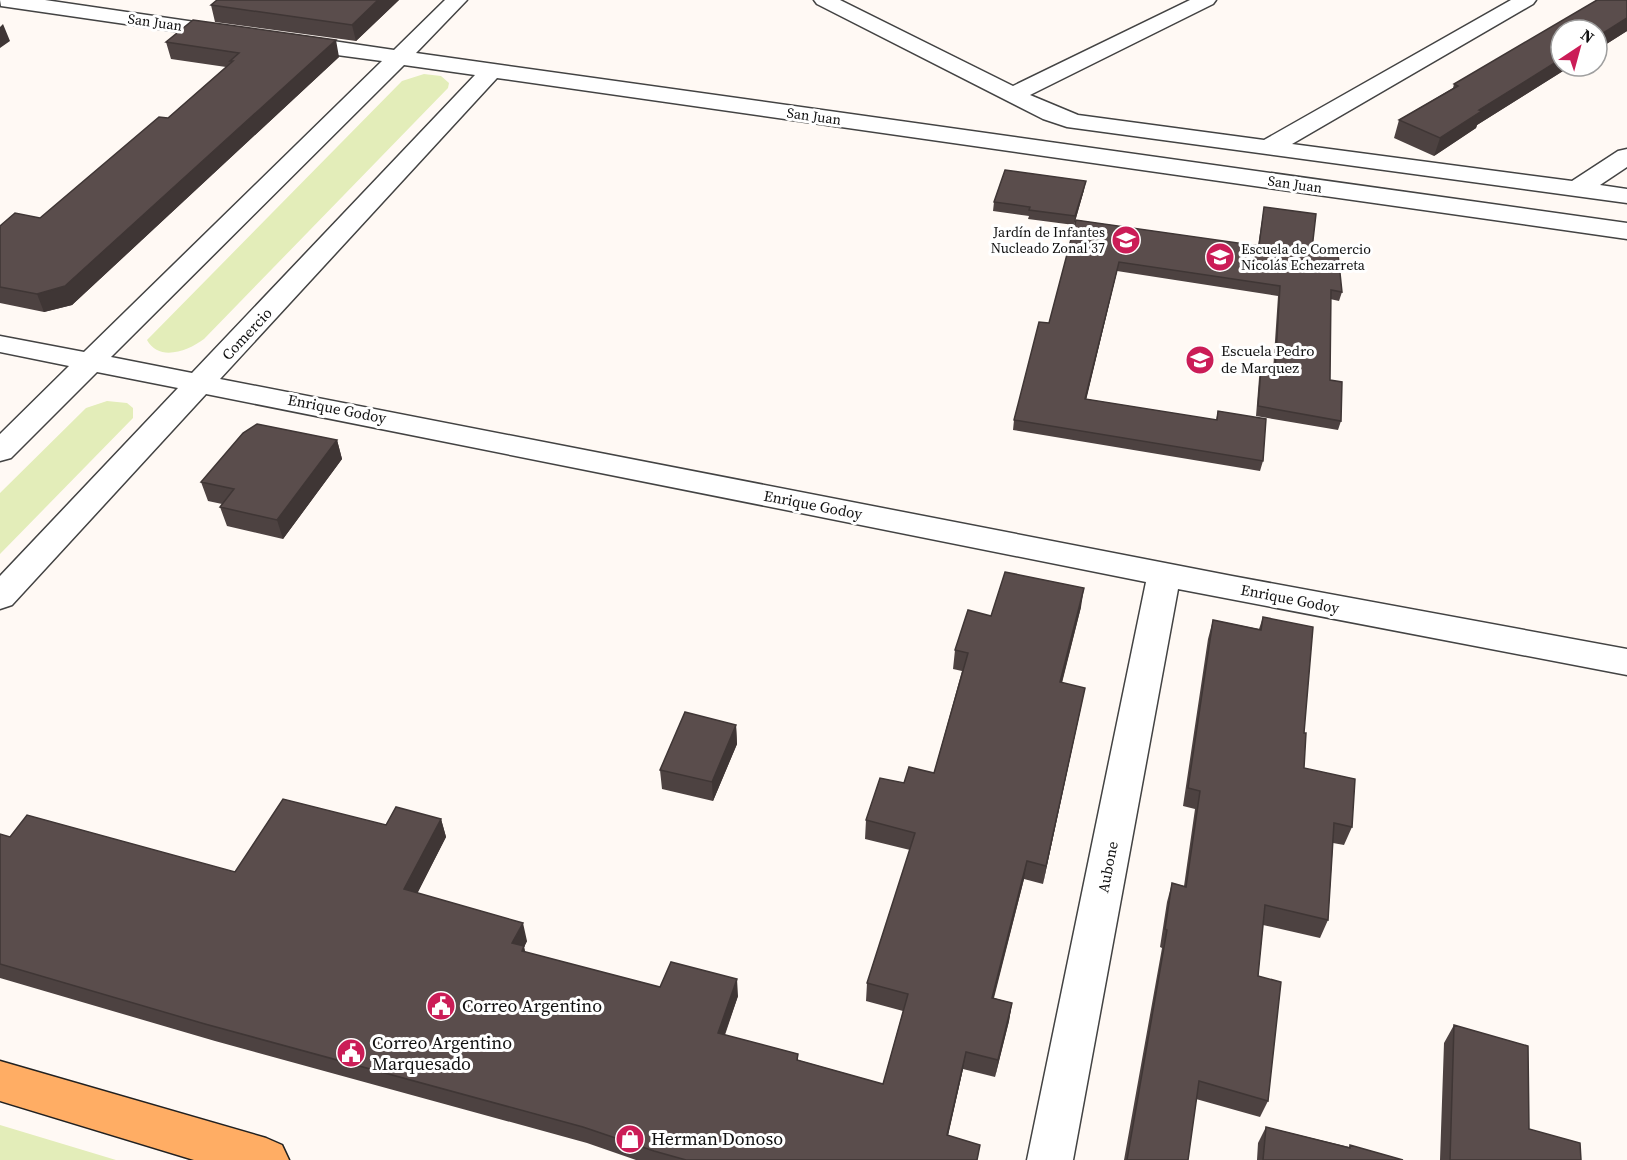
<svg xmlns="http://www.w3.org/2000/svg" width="1627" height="1160" viewBox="0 0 1627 1160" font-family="'Source Serif 4',serif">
<rect width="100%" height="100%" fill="#fff9f4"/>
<path fill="#e3edb9" d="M 424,74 L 441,76 L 449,83 L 448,88 L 204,339 C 188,351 159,362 147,340 L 402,81 Z
M 107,401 L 127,403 L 133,408 L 133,418 L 0,554 L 0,493 L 86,408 Z
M 0,1125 L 116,1160 L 0,1160 Z"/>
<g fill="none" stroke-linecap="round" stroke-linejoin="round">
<g stroke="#434343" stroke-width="3">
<path id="minor" d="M 0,0 L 45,0 L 229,27 L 237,28 L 240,33 L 237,38 L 229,39 L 1,6 Z
M 445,0 L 467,0 L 416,53 L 1627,223 L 1627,239 L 497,78 L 220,379 L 1232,576 L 1627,649 L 1627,675 L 1178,589 L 1073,1160 L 1027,1160 L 1146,582 L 206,394 L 12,605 L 0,609 L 0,576 L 178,388 L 97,372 L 11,458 L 0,461 L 0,434 L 69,366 L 0,352 L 0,336 L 84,352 L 382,61 L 292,49 L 284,47 L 281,42 L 284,37 L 292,35 L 394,50 ZM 404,65 L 475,75 L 192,373 L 111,357 Z
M 814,0 L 840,0 L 1013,86 L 1190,0 L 1216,0 L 1213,4 L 1030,95 L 1078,115 L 1264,140 L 1511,0 L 1536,0 L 1533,4 L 1292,144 L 1572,181 L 1618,151 L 1627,149 L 1627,167 L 1600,185 L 1627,189 L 1627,203 L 1067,127 L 1043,119 L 817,4 Z"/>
</g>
<g stroke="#212121" stroke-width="3">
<path id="major" d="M 0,1061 L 266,1138 L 282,1145 L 289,1160 L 194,1160 L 0,1101 Z"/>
</g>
<use href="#minor" fill="#fff" fill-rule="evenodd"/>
<use href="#major" fill="#ffad64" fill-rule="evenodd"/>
</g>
<path fill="#4d4241" d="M 217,0 L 399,0 L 356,41 L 215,22 L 211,5 Z
M 1627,0 L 1627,31 L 1597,50 L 1597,30 L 1561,66 L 1571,66 L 1477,125 L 1476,128 L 1434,156 L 1394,138 L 1399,120 L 1453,88 L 1454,84 Z
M 166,42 L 339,57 L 72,305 L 44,312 L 0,303 L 0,226 L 40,218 L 168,118 L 226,67 L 171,59 Z
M 1084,190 L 1074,225 L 1028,219 L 1029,216 L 993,211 L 994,202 Z
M 1264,207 L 1312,249 L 1342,292 L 1339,301 L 1330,299 L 1330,380 L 1341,421 L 1338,430 L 1256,416 L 1259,378 L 1261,369 L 1273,371 L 1278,296 L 1117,271 L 1086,399 L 1216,420 L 1218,411 L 1263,461 L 1260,471 L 1013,430 L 1014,420 L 1049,323 L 1076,220 L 1258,246 Z
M 337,440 L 342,459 L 283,539 L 227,526 L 220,507 L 222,504 L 208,501 L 201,482 Z
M 1081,607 L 1062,683 L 1081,707 L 1043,884 L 1024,879 L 994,998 L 1012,1003 L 1009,1021 L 995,1077 L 963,1069 L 948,1136 L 980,1145 L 977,1160 L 636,1160 L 587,1143 L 215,1041 L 0,978 L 0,834 L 10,837 L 235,872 L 386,825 L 441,819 L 446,837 L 417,893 L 527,941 L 524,947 L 525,952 L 660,987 L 738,996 L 725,1035 L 798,1054 L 798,1060 L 883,1084 L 903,1011 L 866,1001 L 867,983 L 910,850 L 865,839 L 866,820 L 904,783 L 934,773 L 962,671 L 953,669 L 955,650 L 991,616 Z
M 1263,617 L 1304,733 L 1304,768 L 1352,827 L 1344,845 L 1333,843 L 1328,920 L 1320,938 L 1263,925 L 1258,976 L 1268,1101 L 1260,1117 L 1196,1099 L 1188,1160 L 1124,1160 L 1162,948 L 1160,947 L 1167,902 L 1172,883 L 1184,886 L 1195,809 L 1183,806 L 1208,639 L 1213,620 L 1259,629 Z
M 736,725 L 737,744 L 713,801 L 662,789 L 660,770 Z
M 1454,1025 L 1529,1129 L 1581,1160 L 1440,1160 L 1444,1043 Z
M 1266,1127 L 1349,1147 L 1350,1145 L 1403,1160 L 1257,1160 L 1258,1143 Z"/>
<path fill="#3f3635" d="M 378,0 L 399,0 L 356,41 L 352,25 Z
M 1627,18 L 1627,31 L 1597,50 L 1597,37 Z
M 3,24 L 10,41 L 0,48 L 0,27 Z
M 336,40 L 339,57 L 72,305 L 44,312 L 37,294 Z
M 1561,59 L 1561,66 L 1571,66 L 1477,125 L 1476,128 L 1434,156 L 1440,138 L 1479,110 Z
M 1086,181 L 1084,190 L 1074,225 L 1075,216 Z
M 1119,262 L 1117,271 L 1084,409 L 1085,399 Z
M 337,440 L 342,459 L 283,539 L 277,520 Z
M 1084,588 L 1081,607 L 1057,701 L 1060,682 Z
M 1085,688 L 1081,707 L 1043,884 L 1046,866 Z
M 736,725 L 737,744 L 713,801 L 712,782 Z
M 441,819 L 446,837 L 410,908 L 404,889 Z
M 1027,861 L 1024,879 L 989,1015 L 992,998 Z
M 523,923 L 527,941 L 524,947 L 528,964 L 512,943 Z
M 737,979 L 738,996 L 719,1050 L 718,1033 Z
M 1012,1003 L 1009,1021 L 995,1077 L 998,1060 Z
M 966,1052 L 963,1069 L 944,1152 L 947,1135 Z"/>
<path fill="#5a4d4c" stroke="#3f3635" stroke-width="1.5" d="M 217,0 L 378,0 L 352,25 L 211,5 Z
M 1597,0 L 1627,0 L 1627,18 L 1597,37 L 1597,30 L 1561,30 L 1561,59 L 1479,110 L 1482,111 L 1440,138 L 1399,120 L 1458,86 L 1454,84 Z
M 193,20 L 336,40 L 65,286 L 37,294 L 0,287 L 0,226 L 15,213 L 40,218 L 159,117 L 168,118 L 233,61 L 230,61 L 239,53 L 166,42 Z
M 1005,170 L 1086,181 L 1075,216 L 1029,210 L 1030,207 L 994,202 Z
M 1264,207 L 1316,214 L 1312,249 L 1338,254 L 1342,292 L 1331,290 L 1330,380 L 1342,382 L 1341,421 L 1258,406 L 1261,369 L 1275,371 L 1280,286 L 1119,262 L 1085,399 L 1217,420 L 1218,411 L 1266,419 L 1263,461 L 1014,420 L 1039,322 L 1049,323 L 1076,220 L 1259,246 Z
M 257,424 L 337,440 L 277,520 L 220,507 L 234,489 L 201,482 L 243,433 Z
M 1005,572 L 1084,588 L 1060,682 L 1085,688 L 1046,866 L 1027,861 L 992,998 L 1012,1003 L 998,1060 L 966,1052 L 947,1135 L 980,1145 L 977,1160 L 686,1160 L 654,1151 L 583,1127 L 205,1024 L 0,964 L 0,834 L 10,837 L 27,815 L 235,872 L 283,799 L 386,825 L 396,807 L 441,819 L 404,889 L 523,923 L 512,943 L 524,946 L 522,951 L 660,987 L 671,962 L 737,979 L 718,1033 L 798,1054 L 797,1060 L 883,1084 L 908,994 L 867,983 L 915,833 L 866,820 L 880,778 L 904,783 L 909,767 L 934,773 L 968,653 L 955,650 L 968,610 L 991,616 Z
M 1263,617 L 1313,627 L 1304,733 L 1306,733 L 1304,768 L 1355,779 L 1352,827 L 1334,823 L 1328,920 L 1265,905 L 1258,976 L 1281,982 L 1268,1101 L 1199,1081 L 1188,1160 L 1127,1160 L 1167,930 L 1165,929 L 1172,883 L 1186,887 L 1200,791 L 1188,788 L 1213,620 L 1261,630 Z
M 685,712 L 736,725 L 712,782 L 660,770 Z
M 1454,1025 L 1528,1046 L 1529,1129 L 1580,1143 L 1581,1160 L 1450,1160 Z
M 1266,1127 L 1350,1148 L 1350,1145 L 1403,1160 L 1263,1160 Z"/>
<defs>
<g id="school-disc" transform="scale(1.5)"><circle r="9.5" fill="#cb1d57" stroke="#fff"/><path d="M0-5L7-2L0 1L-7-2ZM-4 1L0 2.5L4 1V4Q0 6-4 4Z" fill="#fff"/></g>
<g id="civic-disc" transform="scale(1.5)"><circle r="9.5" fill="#cb1d57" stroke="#fff"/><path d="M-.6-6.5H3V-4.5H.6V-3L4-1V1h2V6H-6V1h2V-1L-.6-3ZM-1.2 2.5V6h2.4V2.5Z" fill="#fff"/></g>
<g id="shop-disc" transform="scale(1.5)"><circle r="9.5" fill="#cb1d57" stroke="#fff"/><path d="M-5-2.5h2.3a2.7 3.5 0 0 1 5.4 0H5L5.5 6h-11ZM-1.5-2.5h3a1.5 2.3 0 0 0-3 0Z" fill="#fff"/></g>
</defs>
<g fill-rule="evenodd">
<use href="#school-disc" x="1126" y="240"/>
<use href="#school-disc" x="1220" y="257"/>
<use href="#school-disc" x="1200" y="360"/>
<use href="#civic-disc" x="441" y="1006"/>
<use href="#civic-disc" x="351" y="1053"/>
<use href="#shop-disc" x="630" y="1139"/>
</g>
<g text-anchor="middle" stroke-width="6" stroke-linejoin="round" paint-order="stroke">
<g font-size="14" fill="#101010" stroke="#fff">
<text transform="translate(155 22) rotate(8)" y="5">San Juan</text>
<text transform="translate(814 116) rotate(8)" y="5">San Juan</text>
<text transform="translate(1295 184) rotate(8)" y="5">San Juan</text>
</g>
<g font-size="14" fill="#101010" stroke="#fff" text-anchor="end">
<text x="1105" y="237">Jardín de Infantes<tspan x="1105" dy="16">Nucleado Zonal 37</tspan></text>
<text x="1241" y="254" text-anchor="start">Escuela de Comercio<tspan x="1241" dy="16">Nicolás Echezarreta</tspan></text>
</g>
<g font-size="15" fill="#101010" stroke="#fff">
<text transform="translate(247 334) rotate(-47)" y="5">Comercio</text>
<text transform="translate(337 409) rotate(11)" y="5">Enrique Godoy</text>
<text transform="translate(813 505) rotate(11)" y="5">Enrique Godoy</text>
<text transform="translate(1290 599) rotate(11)" y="5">Enrique Godoy</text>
<text transform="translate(1108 867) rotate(-79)" y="5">Aubone</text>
</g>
<g font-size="15" fill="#101010" stroke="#fff" text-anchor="start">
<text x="1221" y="356">Escuela Pedro<tspan x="1221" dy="17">de Marquez</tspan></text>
</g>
<g font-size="18" fill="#101010" stroke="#fff" text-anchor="start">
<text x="462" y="1012">Correo Argentino</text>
<text x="372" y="1049">Correo Argentino<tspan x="372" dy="21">Marquesado</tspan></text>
<text x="651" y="1145">Herman Donoso</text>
</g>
</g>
<g transform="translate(1579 48) rotate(36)"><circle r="28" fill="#ffffff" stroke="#9f9f9f" stroke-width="1.5"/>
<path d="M0-4.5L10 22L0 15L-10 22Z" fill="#cb1d57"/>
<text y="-9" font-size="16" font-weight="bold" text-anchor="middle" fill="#101010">N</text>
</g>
</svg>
